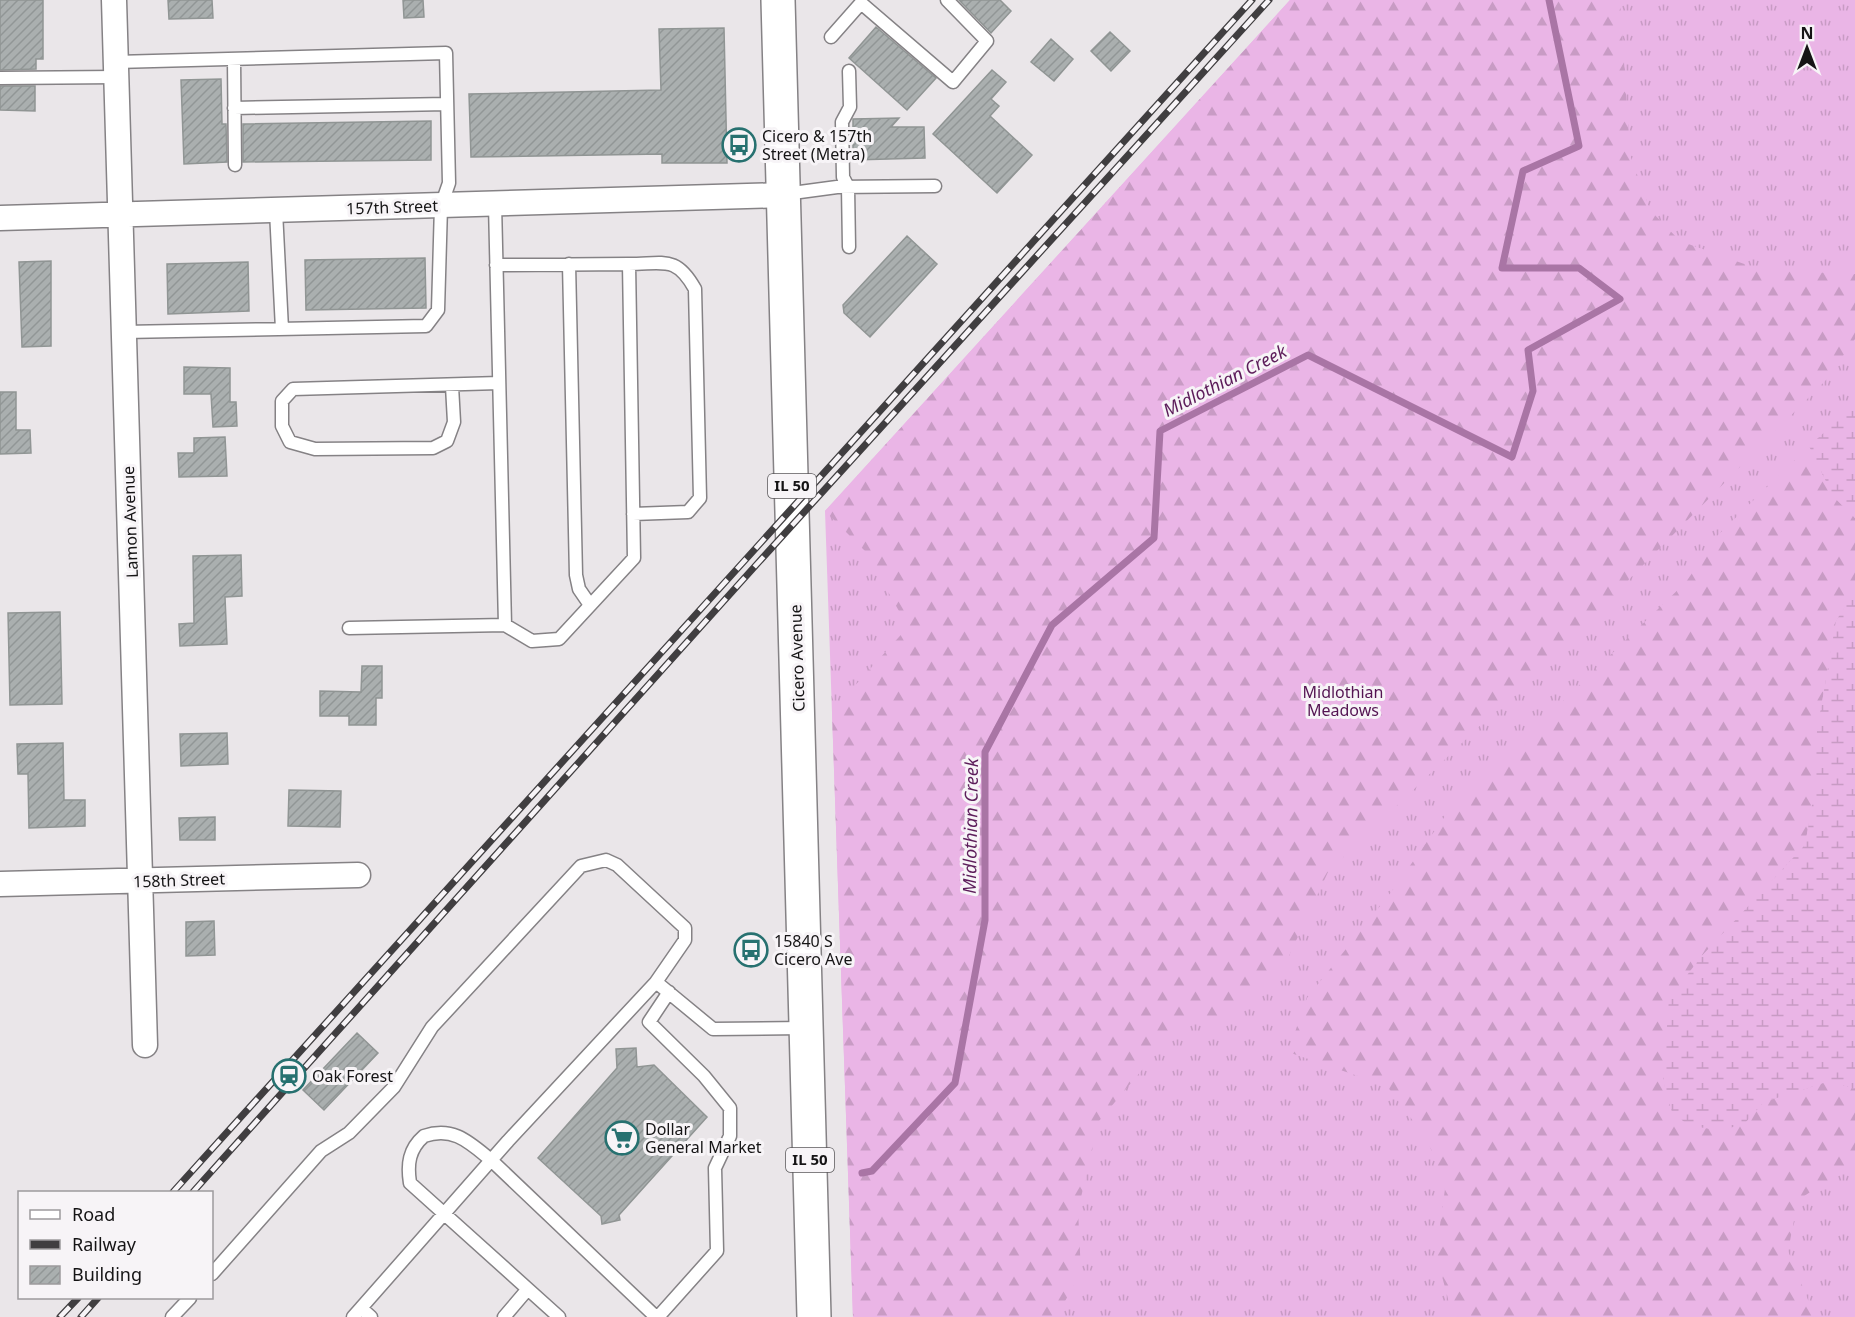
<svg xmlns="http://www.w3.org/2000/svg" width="1855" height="1317" viewBox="0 0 1855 1317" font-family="'Noto Sans',sans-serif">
<defs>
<pattern id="grass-tufts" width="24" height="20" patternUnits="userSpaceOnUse" patternTransform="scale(1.5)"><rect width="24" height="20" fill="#eab5e6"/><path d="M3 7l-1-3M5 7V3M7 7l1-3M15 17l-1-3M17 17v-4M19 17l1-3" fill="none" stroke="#c89bc4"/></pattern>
<pattern id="forest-firs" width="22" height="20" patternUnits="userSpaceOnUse" patternTransform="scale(1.5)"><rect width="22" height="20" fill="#eab5e6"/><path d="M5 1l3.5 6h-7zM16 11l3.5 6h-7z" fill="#c89bc4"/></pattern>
<pattern id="wetland-marsh" width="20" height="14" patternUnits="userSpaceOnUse" patternTransform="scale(1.5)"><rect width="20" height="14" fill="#eab5e6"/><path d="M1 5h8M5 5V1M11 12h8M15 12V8" fill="none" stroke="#c89bc4"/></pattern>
<pattern id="building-hatch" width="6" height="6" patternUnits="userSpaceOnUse" patternTransform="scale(1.5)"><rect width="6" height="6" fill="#aaafaf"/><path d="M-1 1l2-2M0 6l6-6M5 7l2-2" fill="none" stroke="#919696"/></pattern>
</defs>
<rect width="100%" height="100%" fill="#eae6e9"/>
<path fill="url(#grass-tufts)" d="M 1290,0 L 1855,0 L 1855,1317 L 853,1317 L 825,511 Z"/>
<path fill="url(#forest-firs)" d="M 1290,0 L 1620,0 L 1630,155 L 1650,210 L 1680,241 L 1761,270 L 1855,274 L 1855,339 L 1826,380 L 1573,636 L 1328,872 L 1288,958 L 1226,1020 L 1184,1020 L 1099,1121 L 1078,1210 L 1081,1273 L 1056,1317 L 853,1317 L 832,711 L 908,627 L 865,551 L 825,511 Z
M 1809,446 L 1833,496 L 1855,518 L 1855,590 L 1836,622 L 1817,731 L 1814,794 L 1805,845 L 1700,958 L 1663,1080 L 1672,1112 L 1688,1125 L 1745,1123 L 1764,1102 L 1830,1081 L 1855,1089 L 1855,1163 L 1798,1200 L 1788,1251 L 1815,1317 L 1453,1317 L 1436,1254 L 1445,1189 L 1428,1141 L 1387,1086 L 1288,1052 L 1307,998 L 1392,891 L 1448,812 L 1686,582 L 1718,535 Z"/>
<path fill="url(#wetland-marsh)" d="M 1855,405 L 1855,518 L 1833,496 L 1809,446 Z
M 1855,590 L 1855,1089 L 1830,1081 L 1764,1102 L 1745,1123 L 1721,1131 L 1688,1125 L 1672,1112 L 1663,1080 L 1669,999 L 1700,958 L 1805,845 L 1814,794 L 1817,731 L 1836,621 Z"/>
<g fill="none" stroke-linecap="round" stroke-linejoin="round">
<path stroke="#a975a5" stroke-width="7" d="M 862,1173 L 872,1171 L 955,1083 L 985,920 L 985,752 L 1052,625 L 1154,538 L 1160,431 L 1308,355 L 1512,457 L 1533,391 L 1528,350 L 1620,299 L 1579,268 L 1502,268 L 1523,171 L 1579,146 L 1549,0"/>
</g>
<path fill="url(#building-hatch)" stroke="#909594" stroke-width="1.5" d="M 0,0 L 43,0 L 43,59 L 36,59 L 36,69 L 0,70 Z
M 168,0 L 212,0 L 213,18 L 169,19 Z
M 403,0 L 423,0 L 424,17 L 404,18 Z
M 959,0 L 1000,0 L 1011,11 L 991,33 Z
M 876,27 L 936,78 L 907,110 L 849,58 Z
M 724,28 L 727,163 L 662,163 L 662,154 L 471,157 L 469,94 L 661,90 L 659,29 Z
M 1110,32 L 1130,51 L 1111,71 L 1091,51 Z
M 1051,39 L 1073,59 L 1054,81 L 1031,62 Z
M 992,70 L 1006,82 L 991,99 L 999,106 L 990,116 L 1032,155 L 997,193 L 933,134 Z
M 221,79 L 222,124 L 226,124 L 227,162 L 184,164 L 181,80 Z
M 0,86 L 35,86 L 35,111 L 0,110 Z
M 899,118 L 891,127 L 924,127 L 925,158 L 853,160 L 853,119 Z
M 431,121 L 431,160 L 243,162 L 243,124 Z
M 907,236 L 937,264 L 870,337 L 844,313 L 843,305 Z
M 425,258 L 426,308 L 306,310 L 305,260 Z
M 51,261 L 51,346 L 22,347 L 19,262 Z
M 248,262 L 249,311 L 168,314 L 167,264 Z
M 184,367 L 230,368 L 230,402 L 236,402 L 237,426 L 213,427 L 211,394 L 184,394 Z
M 0,392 L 16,392 L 16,430 L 30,430 L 31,453 L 0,454 Z
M 225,437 L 227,476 L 179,477 L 178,453 L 194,453 L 194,438 Z
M 241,555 L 242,596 L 225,597 L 227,644 L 180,646 L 179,624 L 194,623 L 193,556 Z
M 60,612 L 62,704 L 10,705 L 8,613 Z
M 362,666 L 382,666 L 382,698 L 376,698 L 376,725 L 349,725 L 349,716 L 320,716 L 320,691 L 361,692 Z
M 227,733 L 228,764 L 181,766 L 180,734 Z
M 63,743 L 64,800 L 85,800 L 85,826 L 29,828 L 28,774 L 18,774 L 17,744 Z
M 289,790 L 341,791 L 340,827 L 288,826 Z
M 215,817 L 215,840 L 180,840 L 179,818 Z
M 214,921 L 215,955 L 186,956 L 186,922 Z
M 357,1033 L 378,1053 L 324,1110 L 303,1090 Z
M 636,1048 L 637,1067 L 654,1065 L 707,1117 L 619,1215 L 620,1220 L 602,1224 L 601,1216 L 538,1158 L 617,1068 L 616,1049 Z"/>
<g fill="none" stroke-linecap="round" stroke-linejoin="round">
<g stroke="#858285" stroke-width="15">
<path id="service" d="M 831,37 L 861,3 L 953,82 L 987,41 L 947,0
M 234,59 L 235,165
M 116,62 L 446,53 L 449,183 L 441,206 L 438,310 L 426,326 L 124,332
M 0,78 L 117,77
M 234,108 L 447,104
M 785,194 L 837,187 L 935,186
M 495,204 L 505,625 L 532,641 L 559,639 L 634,558 L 629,264 L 496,265
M 276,211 L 282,329
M 849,247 L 848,187 L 843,177 L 842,122 L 850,107 L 849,71
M 569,264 L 576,575 L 579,589 L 590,605
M 629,264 C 664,264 676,255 695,289 L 700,498 L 688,512 L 633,514
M 452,386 L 454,422 L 447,441 L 433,448 L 315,449 L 290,442 L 282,426 L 282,401 L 293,389 L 499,383
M 349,628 L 505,625
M 212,1274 L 321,1151 L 349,1133 L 394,1087 L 432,1027 L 581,866 L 606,860 L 617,865 L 685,928 L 685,940 L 656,982
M 361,1308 L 508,1141 L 656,982 L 713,1029 L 804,1028
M 172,1317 L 190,1298
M 353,1317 L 361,1308 L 371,1317
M 504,1317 L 527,1290
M 559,1317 L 410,1183 C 407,1164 409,1149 424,1136 C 453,1126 469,1142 491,1160 L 656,1317
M 658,1317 L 717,1251 L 715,1168 L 730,1136 L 730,1108 L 704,1076 L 649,1022 L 669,992"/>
</g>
<g stroke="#858285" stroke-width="27">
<path id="minor" d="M 114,0 L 145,1045
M 0,218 L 784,195
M 0,884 L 358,875"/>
</g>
<g stroke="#858285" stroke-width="36">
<path id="primary" d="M 778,0 L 814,1317"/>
</g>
<use href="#service" stroke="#fff" stroke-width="12"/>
<use href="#minor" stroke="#fff" stroke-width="24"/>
<use href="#primary" stroke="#fff" stroke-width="33"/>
<g stroke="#403e40" stroke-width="7">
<path id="rail" d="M 173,1192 L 1252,0
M 193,1192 L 757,564 L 1269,0
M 60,1317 L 78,1298
M 81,1317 L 98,1298"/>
</g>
<use href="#rail" stroke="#f7f4f7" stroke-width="4.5" stroke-dasharray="14" stroke-linecap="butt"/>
</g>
<defs>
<g id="bus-ring" transform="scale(1.725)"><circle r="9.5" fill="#f7f4f7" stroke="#277170" stroke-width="1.5"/><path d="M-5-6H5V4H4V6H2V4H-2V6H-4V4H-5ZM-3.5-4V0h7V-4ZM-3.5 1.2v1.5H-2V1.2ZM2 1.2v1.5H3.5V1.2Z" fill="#277170"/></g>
<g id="station-ring" transform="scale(1.725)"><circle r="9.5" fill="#f7f4f7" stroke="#277170" stroke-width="1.5"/><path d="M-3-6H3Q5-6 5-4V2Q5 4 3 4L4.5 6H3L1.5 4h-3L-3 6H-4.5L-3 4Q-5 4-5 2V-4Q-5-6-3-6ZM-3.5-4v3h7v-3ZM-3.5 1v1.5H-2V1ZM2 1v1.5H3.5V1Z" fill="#277170"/></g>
<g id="supermarket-ring" transform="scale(1.725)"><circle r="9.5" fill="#f7f4f7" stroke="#277170" stroke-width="1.5"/><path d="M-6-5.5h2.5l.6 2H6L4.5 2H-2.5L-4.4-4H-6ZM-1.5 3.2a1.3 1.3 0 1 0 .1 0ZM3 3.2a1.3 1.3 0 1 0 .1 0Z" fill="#277170"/></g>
</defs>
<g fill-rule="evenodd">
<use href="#bus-ring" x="739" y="145"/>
<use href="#bus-ring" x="751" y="950"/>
<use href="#station-ring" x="289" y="1076"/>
<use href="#supermarket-ring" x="622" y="1138"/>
</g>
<g text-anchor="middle" stroke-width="6" stroke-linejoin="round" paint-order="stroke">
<g fill="#f7f4f7" stroke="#595759" stroke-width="1.5">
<rect x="768" y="474" width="48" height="24" rx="4.5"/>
<rect x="786" y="1148" width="48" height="24" rx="4.5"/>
</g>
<g font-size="15" font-weight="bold" fill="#151415">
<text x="792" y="491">IL 50</text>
<text x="810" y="1165">IL 50</text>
</g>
<g font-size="16" fill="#151415" stroke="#f7f4f7" text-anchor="start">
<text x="762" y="142">Cicero &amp; 157th<tspan x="762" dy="18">Street (Metra)</tspan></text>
<text x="774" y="947">15840 S<tspan x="774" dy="18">Cicero Ave</tspan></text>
<text x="312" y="1082">Oak Forest</text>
<text x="645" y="1135">Dollar<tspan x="645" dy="18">General Market</tspan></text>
</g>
<g font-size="16" fill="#151415" stroke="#f7f4f7">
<text transform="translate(392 207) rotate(-2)" y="6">157th Street</text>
<text transform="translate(130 522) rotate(-92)" y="6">Lamon Avenue</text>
<text transform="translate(797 658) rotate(-92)" y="6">Cicero Avenue</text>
<text transform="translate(179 880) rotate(-2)" y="6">158th Street</text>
</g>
<g font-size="16" fill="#541452" stroke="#f7f4f7">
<text x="1343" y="698">Midlothian<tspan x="1343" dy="18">Meadows</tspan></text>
</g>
<g font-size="18" font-style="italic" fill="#5c1c5a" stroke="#f7f4f7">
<text transform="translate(1225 381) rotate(-27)" y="6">Midlothian Creek</text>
<text transform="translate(971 826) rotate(-89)" y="6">Midlothian Creek</text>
</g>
</g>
<rect x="18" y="1191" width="195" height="108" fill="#f7f4f7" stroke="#9d9a9d" stroke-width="1.5"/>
<rect x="30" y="1210" width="30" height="9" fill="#ffffff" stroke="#9d9a9d" stroke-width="1.5"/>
<text x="72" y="1221" font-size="18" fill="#151415">Road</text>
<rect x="30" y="1240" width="30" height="9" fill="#403e40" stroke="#9d9a9d" stroke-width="1.5"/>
<text x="72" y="1251" font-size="18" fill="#151415">Railway</text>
<rect x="30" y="1266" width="30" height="18" fill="url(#building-hatch)" stroke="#9d9a9d" stroke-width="1.5"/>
<text x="72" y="1281" font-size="18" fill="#151415">Building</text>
<g transform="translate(1807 48)" stroke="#f7f4f7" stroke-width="4.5" paint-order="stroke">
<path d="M0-4.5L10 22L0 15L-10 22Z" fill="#151415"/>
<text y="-9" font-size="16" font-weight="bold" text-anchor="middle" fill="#151415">N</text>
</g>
</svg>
